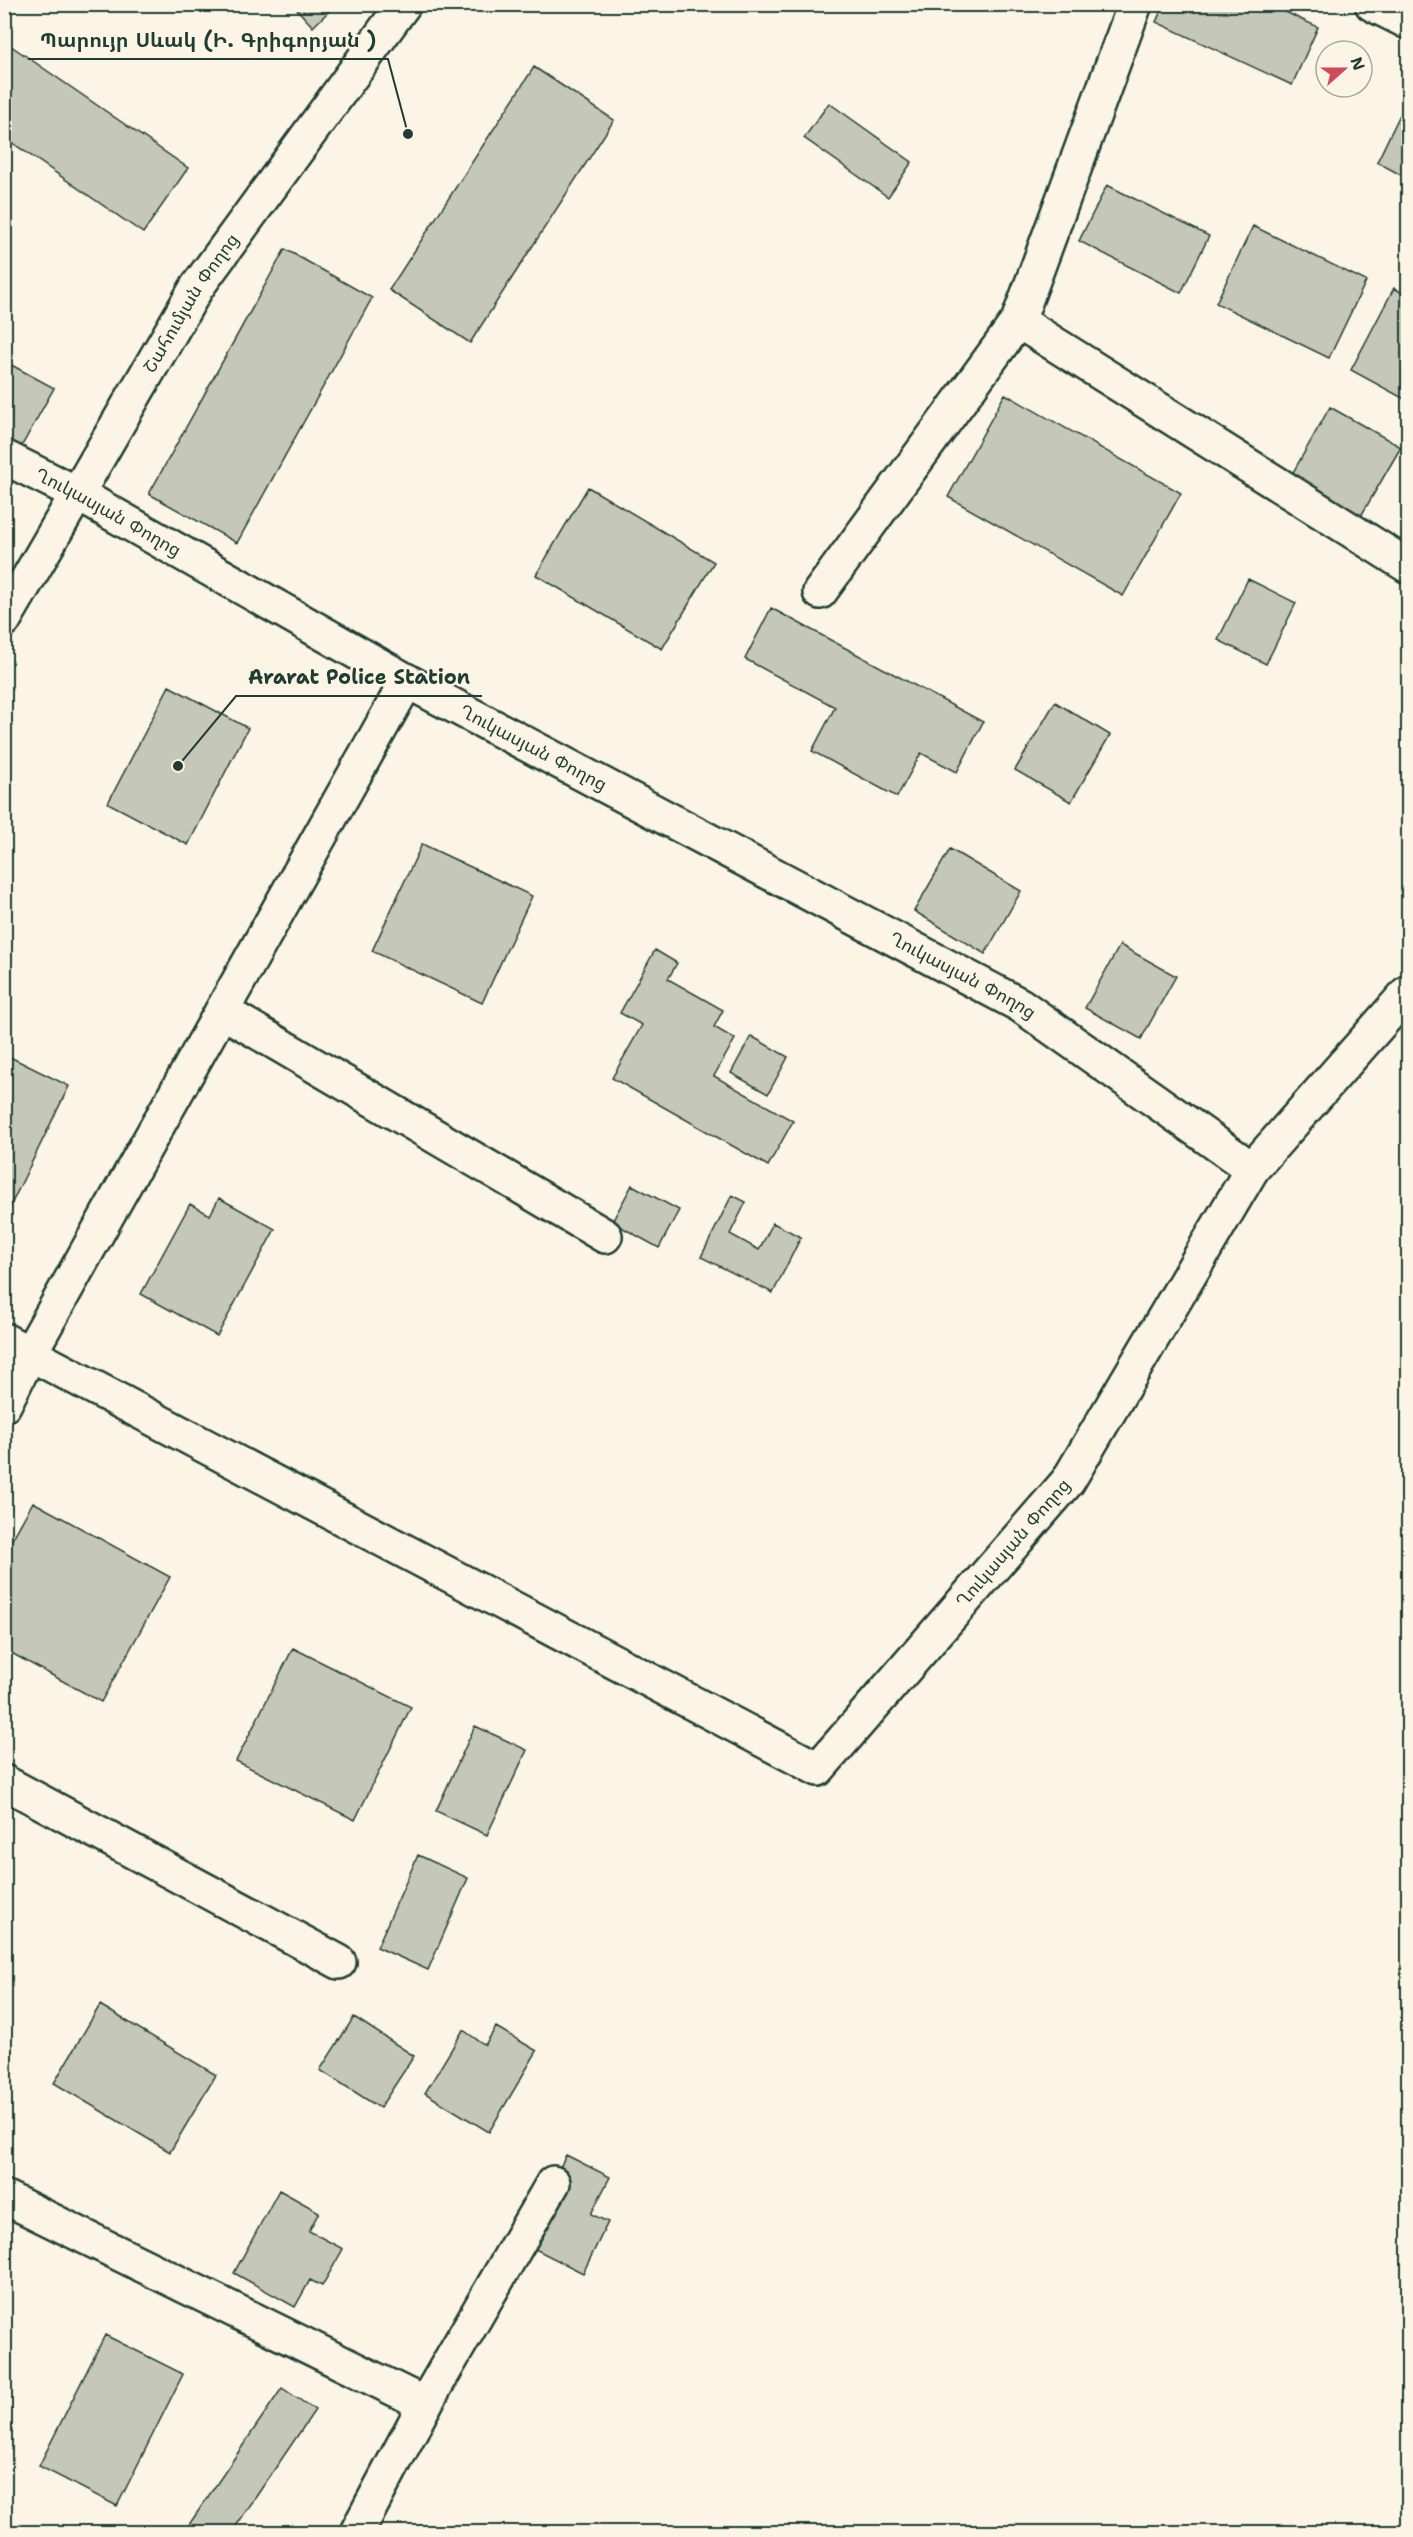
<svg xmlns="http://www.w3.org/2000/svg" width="1413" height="2537" viewBox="0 0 1413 2537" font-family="'Shantell Sans','Noto Sans Armenian',sans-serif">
<rect width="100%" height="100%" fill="#fcf5e5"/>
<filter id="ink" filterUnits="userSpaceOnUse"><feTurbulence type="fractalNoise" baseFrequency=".0167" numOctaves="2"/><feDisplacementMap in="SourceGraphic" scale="12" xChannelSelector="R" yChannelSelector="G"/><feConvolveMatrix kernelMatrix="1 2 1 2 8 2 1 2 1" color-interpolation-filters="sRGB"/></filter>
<g filter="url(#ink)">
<path fill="#c5c7b9" stroke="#1f3d34" stroke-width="1.5" d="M 292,4 L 336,4 L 313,27 Z
M 1164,4 L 1268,4 L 1318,27 L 1292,85 L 1156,22 Z
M 4,41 L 188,168 L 143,233 L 4,137 Z
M 534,67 L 614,120 L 470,343 L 389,290 Z
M 1408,98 L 1408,179 L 1377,162 Z
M 829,103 L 912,162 L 888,197 L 804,138 Z
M 1107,185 L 1209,236 L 1181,293 L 1079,241 Z
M 1253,226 L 1366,281 L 1329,358 L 1216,303 Z
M 285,249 L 372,298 L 237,543 L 149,494 Z
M 1394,288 L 1408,296 L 1408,401 L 1351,370 Z
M 4,361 L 54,388 L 15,458 L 4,452 Z
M 1005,394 L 1181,493 L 1123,596 L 948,497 Z
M 1330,407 L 1401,447 L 1361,516 L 1291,476 Z
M 588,487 L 714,562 L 662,649 L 536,575 Z
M 1248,579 L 1296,603 L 1266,664 L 1218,640 Z
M 771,608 L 983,722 L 957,772 L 921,753 L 897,797 L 812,751 L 835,707 L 745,659 Z
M 169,686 L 248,728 L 188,845 L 108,803 Z
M 1055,702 L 1110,735 L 1071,802 L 1015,770 Z
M 422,844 L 532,896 L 482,1003 L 372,951 Z
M 950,849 L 1021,891 L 985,954 L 914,911 Z
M 1120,945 L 1176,976 L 1141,1039 L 1085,1008 Z
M 655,950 L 677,963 L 668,979 L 723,1010 L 714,1027 L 735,1039 L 714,1076 L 793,1121 L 768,1166 L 612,1078 L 642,1025 L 620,1013 Z
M 751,1036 L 788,1057 L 768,1094 L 731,1073 Z
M 4,1054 L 69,1086 L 4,1219 Z
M 632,1185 L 679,1210 L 659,1248 L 612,1222 Z
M 732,1195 L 746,1202 L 730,1234 L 759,1250 L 773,1223 L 801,1237 L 773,1293 L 701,1257 Z
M 219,1198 L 275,1229 L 217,1336 L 141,1294 L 190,1204 L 210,1215 Z
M 33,1502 L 170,1577 L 101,1702 L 4,1649 L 4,1554 Z
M 293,1648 L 411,1707 L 355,1820 L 236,1761 Z
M 475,1726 L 527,1750 L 487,1835 L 436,1811 Z
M 418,1855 L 468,1878 L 428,1970 L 377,1947 Z
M 100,2005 L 216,2075 L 170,2152 L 54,2083 Z
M 354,2017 L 414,2056 L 380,2108 L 320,2070 Z
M 496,2027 L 537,2051 L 489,2132 L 425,2093 L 463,2030 L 485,2045 Z
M 566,2155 L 610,2177 L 591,2214 L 608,2222 L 583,2273 L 523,2243 Z
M 279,2190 L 319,2212 L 309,2231 L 343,2249 L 322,2286 L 310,2280 L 295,2307 L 234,2273 Z
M 105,2335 L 183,2374 L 117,2506 L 39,2466 Z
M 282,2388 L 315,2410 L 232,2532 L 184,2532 Z"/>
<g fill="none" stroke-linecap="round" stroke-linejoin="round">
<g stroke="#1f3d34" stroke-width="38">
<g id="minor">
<path d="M 1135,4 L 1018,321 L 1408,566"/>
<path d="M 1372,4 L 1408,22"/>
<path id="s1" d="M 4,457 L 76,493 L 407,681 L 1020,1005 L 1252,1169 L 1068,1481 L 818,1769 L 4,1340"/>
<path d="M 820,592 L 1018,321"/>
<path id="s2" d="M 4,620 L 197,287 L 404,4"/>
<path d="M 222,1011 L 605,1236"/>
<path d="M 1252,1169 L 1408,992"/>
<path d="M 4,1405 L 30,1353 L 407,681"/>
<path d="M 4,1782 L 339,1962"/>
<path d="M 4,2197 L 425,2404"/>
<path d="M 357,2532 L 425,2404 L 553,2183"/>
</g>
</g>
<use href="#minor" stroke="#fcf5e5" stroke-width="33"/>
</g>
</g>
<g text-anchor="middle" stroke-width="5" stroke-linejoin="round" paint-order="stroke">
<g font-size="18" fill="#1f3d34" stroke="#fcf5e5">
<text dy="6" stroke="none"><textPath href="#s2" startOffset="368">Շահումյան Փողոց</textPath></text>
<text dy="6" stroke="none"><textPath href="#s1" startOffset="118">Ղուկասյան Փողոց</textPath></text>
<text dy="6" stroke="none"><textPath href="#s1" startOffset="604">Ղուկասյան Փողոց</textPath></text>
<text dy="6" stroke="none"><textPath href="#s1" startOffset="1090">Ղուկասյան Փողոց</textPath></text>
<text transform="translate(1013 1543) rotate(-49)" y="6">Ղուկասյան Փողոց</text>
</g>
</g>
<path fill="none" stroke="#1f3d34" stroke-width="2" d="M408 134L388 59H28M178 766L236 696H482"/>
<g fill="#1f3d34" stroke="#fcf5e5" stroke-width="2">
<circle cx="408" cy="134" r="6"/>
<circle cx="178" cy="766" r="6"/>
</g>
<g font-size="20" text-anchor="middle" font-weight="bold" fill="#1f3d34" stroke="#fcf5e5" stroke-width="5" stroke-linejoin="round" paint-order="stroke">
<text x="208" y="47">Պարույր Սևակ (Ի. Գրիգորյան )</text>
<text x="359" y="684">Ararat Police Station</text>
</g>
<rect width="1413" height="2537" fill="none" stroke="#fcf5e5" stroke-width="24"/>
<rect x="12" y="12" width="1389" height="2513" fill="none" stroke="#1f3d34" stroke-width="2" filter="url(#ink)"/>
<g transform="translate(1344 69) rotate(69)"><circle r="28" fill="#fcf5e5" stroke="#a4ab9e" stroke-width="1.5"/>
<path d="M0-4.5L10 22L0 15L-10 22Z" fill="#d1495b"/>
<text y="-9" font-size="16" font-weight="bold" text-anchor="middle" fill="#1f3d34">N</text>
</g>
</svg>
